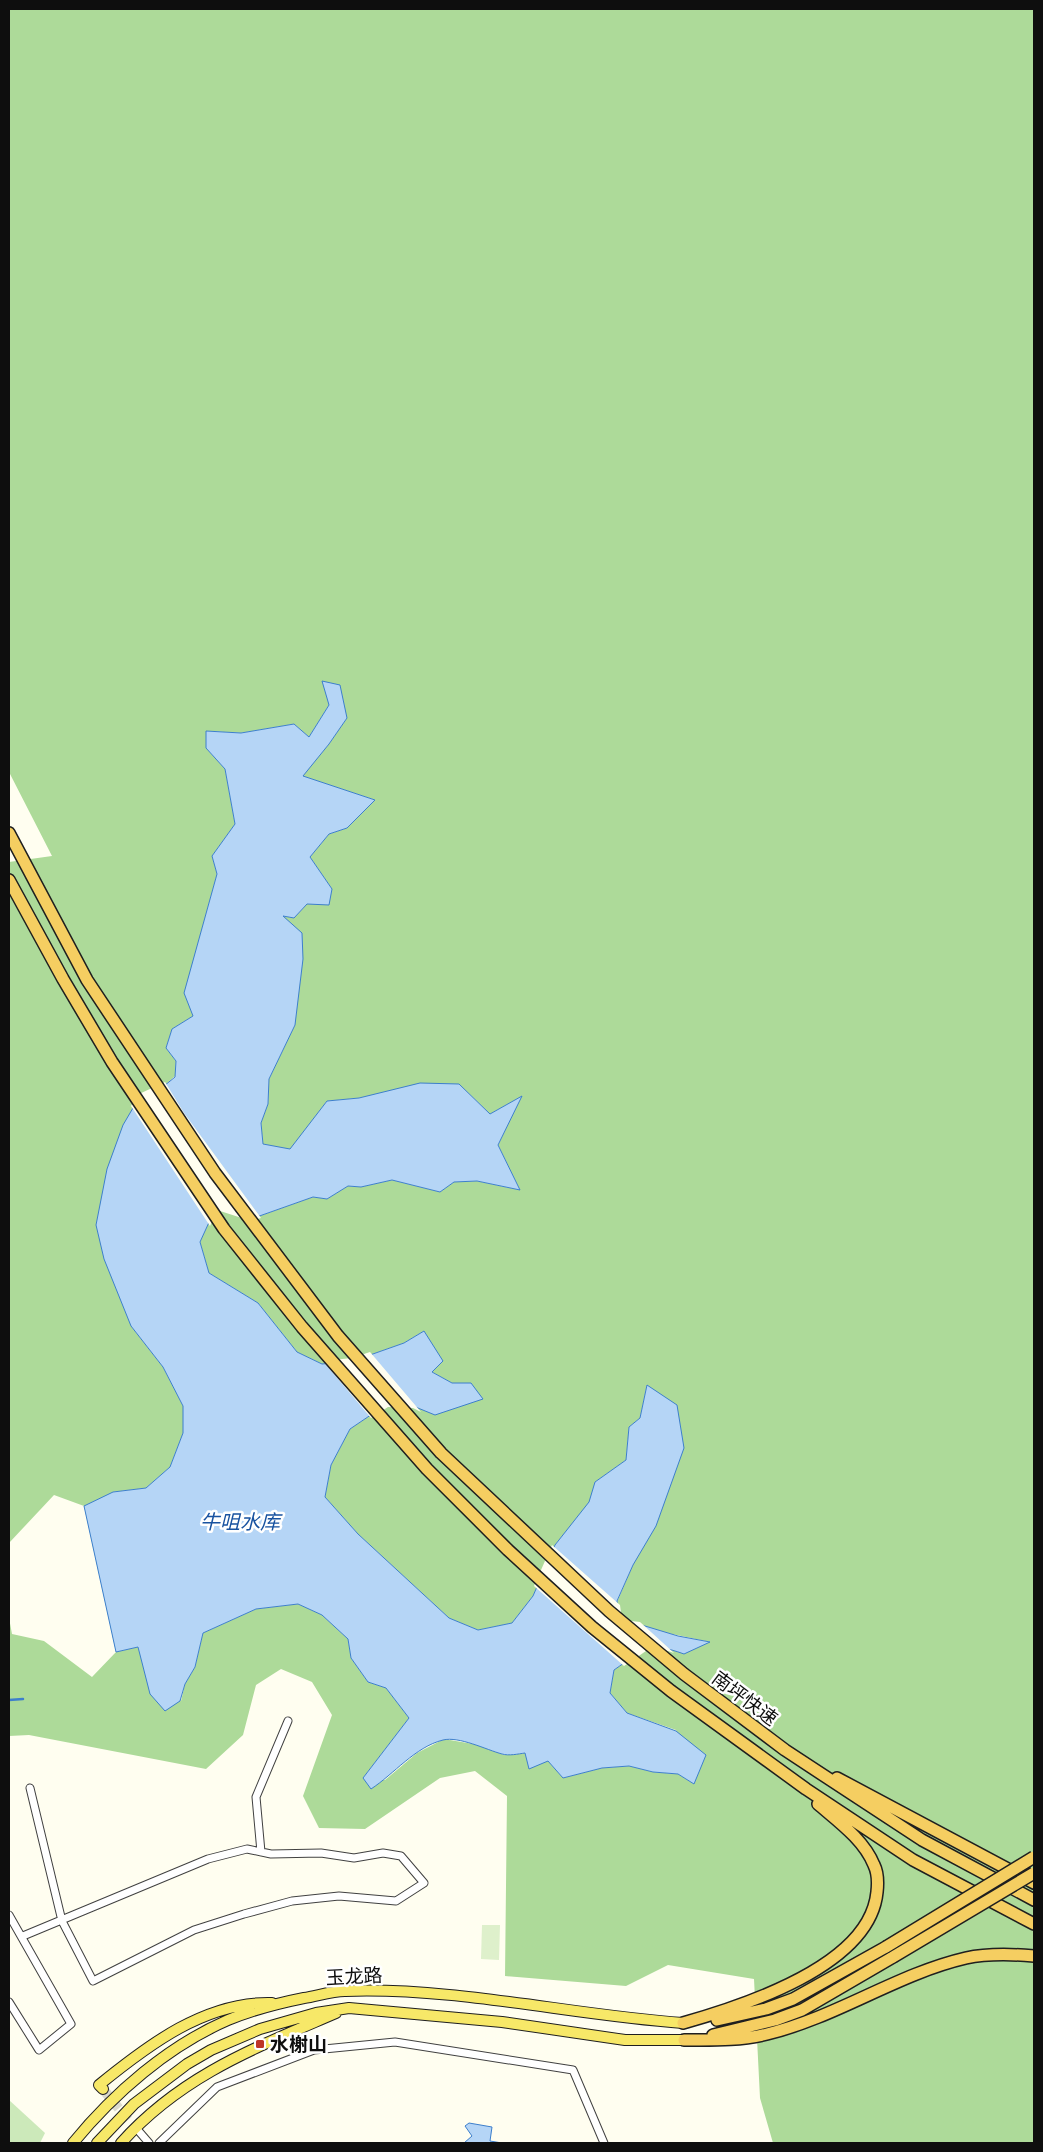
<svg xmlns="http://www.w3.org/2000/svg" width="1043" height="2152" viewBox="0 0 1043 2152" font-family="'Zilla Slab','Noto Sans SC',serif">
<rect width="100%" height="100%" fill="#fffef0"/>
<path fill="#cce9ba" d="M 9,2100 L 45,2133 L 40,2143 L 9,2143 Z"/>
<path fill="#adda99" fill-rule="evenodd" d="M 9,9 L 1034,9 L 1034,2143 L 773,2143 L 760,2098 L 754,1979 L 668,1965 L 626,1986 L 505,1976 L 507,1796 L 475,1771 L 440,1778 L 365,1829 L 319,1828 L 303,1796 L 332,1715 L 312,1682 L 281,1669 L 256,1685 L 243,1735 L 206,1769 L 29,1735 L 9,1736 L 9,1618 L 12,1634 L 44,1641 L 92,1677 L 116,1652 L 84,1506 L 54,1495 L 9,1543 L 9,862 L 52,856 L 9,772 ZM 329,705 L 347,718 L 329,744 L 302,776 L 375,800 L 347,828 L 329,834 L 310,857 L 332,889 L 307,904 L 294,918 L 282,916 L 295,1025 L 269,1079 L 268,1104 L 261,1123 L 263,1144 L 290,1150 L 327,1101 L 359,1098 L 384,1093 L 459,1084 L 490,1114 L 521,1097 L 498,1145 L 520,1190 L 477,1181 L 454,1182 L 440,1192 L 392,1180 L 361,1187 L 348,1186 L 327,1199 L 313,1197 L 251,1219 L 215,1207 L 200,1242 L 209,1273 L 258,1303 L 297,1352 L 322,1364 L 353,1361 L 404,1343 L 424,1331 L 432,1372 L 452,1383 L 471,1383 L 387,1404 L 350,1429 L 331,1465 L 325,1497 L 358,1534 L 449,1618 L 478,1630 L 512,1623 L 533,1596 L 555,1545 L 590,1502 L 595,1482 L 626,1460 L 629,1427 L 640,1418 L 647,1385 L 633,1565 L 617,1602 L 620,1623 L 710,1642 L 645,1648 L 614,1670 L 610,1693 L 627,1713 L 676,1730 L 694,1784 L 678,1774 L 653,1772 L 629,1766 L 602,1768 L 563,1778 L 548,1761 L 525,1753 L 504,1755 L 479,1745 L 444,1739 L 417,1753 L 385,1780 L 363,1778 L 409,1718 L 386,1688 L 368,1682 L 351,1658 L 348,1639 L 322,1615 L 298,1604 L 256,1609 L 203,1633 L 195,1667 L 185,1684 L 181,1701 L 138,1647 L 116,1652 L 113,1492 L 146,1488 L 170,1467 L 183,1433 L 183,1406 L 163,1367 L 131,1326 L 164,1086 L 175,1076 L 176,1061 L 166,1048 L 172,1029 L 193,1016 L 197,947 L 217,874 L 212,856 L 235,824 L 225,769 L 206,748 L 207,731 L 241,733 L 294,724 L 309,737 Z"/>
<path fill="#def0cb" d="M 482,1925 L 500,1925 L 499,1960 L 481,1959 Z"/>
<path fill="#b5d5f6" stroke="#3d7fcc" d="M 322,681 L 340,685 L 347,718 L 329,744 L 303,776 L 375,800 L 347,828 L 329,834 L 310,857 L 332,889 L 329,905 L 307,904 L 294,918 L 283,916 L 302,933 L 303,959 L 295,1025 L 269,1079 L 268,1104 L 261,1123 L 263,1144 L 290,1149 L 327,1101 L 359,1098 L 420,1083 L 459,1084 L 490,1114 L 522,1096 L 498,1145 L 520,1190 L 477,1181 L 454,1182 L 440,1192 L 392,1180 L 361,1187 L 348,1186 L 327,1199 L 313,1197 L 251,1219 L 216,1207 L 200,1242 L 209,1273 L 258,1303 L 297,1352 L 322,1364 L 353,1361 L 404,1343 L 424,1331 L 443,1361 L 432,1372 L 452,1383 L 471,1383 L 483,1399 L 435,1415 L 413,1406 L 387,1404 L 350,1429 L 331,1465 L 325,1497 L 358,1534 L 449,1618 L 478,1630 L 512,1623 L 533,1596 L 555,1545 L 589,1502 L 595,1482 L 626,1460 L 629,1427 L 640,1418 L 647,1385 L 677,1405 L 684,1448 L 656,1526 L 633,1565 L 617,1601 L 619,1622 L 645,1626 L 678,1636 L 710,1642 L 684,1654 C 649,1641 643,1650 614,1670 L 610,1693 L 627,1713 L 676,1731 L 706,1755 L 694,1784 L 678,1774 L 653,1772 L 629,1766 L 602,1768 L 563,1778 L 548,1761 L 529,1769 L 525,1753 C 518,1754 509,1756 502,1754 C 487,1750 459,1736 443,1740 C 415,1747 394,1774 371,1789 L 363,1778 L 409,1718 L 386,1688 L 368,1682 L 351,1658 L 348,1639 L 322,1615 L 298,1604 L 256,1609 L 203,1633 L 195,1667 L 185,1684 L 180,1701 L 165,1711 L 150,1694 L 138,1647 L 116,1652 L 84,1506 L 113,1492 L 146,1488 L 170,1467 L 183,1433 L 183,1406 L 163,1367 L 131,1326 L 104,1259 L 96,1225 L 107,1169 L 123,1125 L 140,1096 L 164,1086 L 175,1077 L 176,1061 L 166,1048 L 172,1029 L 193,1016 L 184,993 L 217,874 L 212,856 L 235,824 L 225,769 L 206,748 L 206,731 L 241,733 L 294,724 L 309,737 L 329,705 Z
M 469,2123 L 492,2127 L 490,2141 L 502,2143 L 464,2143 L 472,2136 L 465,2126 Z"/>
<path fill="#fffef0" d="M 165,1082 L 184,1113 L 261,1218 L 251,1221 L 217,1210 L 210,1226 L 131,1106 L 139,1094 Z
M 370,1352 L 421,1412 L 413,1408 L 388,1407 L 371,1418 L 323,1361 L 352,1358 Z
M 552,1545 L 620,1605 L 622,1620 L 640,1622 L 674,1653 L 668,1651 L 646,1651 L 624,1666 L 534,1586 Z"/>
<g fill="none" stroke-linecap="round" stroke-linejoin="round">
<path stroke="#3d7fcc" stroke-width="2.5" d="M 9,1700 L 23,1699"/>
<path stroke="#dbdace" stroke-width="10" stroke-dasharray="10 5" stroke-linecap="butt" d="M 103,2089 L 128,2120"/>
<g stroke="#414141" stroke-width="9">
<path id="minor" d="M 261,1852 L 256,1797 L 288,1721
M 9,1915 L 71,2024 L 39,2050 L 9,2002
M 23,1936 L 208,1859 L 247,1849 L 271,1854 L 321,1853 L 354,1858 L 383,1853 L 401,1856 L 424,1883 L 396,1901 L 339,1896 L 292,1901 L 244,1914 L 194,1930 L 93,1981 L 62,1921 L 30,1788
M 136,2128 L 149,2143
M 159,2143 L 217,2087 L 314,2050 L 395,2042 L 573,2070 L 604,2143"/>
</g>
<g stroke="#1f1f1f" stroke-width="12">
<path id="primary" d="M 103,2089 L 99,2085 C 148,2045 206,2001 272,2003
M 73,2143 C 114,2093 168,2046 228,2020 C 252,2010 279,2003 304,1998 C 317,1996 332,1991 345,1991 C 458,1987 570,2015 683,2023
M 97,2143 L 134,2104 L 187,2064 L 211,2050 L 260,2029 L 316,2013 L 349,2008 L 502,2022 L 625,2040 L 684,2040
M 121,2143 C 182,2075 255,2048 336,2013"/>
</g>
<g stroke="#1f1f1f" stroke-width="14">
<path id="trunk" d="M 9,833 L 87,980 L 215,1173 L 338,1336 L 441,1453 L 609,1611 L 684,1674 L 785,1750 L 922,1840 L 1034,1900
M 9,880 L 63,979 L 112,1062 L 224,1229 L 302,1327 L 427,1469 L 508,1550 L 592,1627 L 671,1691 L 806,1789 L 913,1860 L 1034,1924
M 837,1778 L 1034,1883
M 717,2020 L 766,2009 L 793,1999 L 886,1947
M 683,2023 C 743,2006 870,1966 877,1892 C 878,1883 878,1873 874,1865 C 864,1840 839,1822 818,1804
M 713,2035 L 775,2020 L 802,2010 L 893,1957
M 684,2040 C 712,2040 740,2041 767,2034 C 837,2017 897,1974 966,1958 C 989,1953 1011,1954 1034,1956"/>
</g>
<use href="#minor" stroke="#fff" stroke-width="7"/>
<use href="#primary" stroke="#f7e868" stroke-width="10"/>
<use href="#trunk" stroke="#f5ce61" stroke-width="11"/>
<g stroke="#1f1f1f" stroke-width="14" stroke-linecap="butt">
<path id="trunk-bridge" d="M 886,1947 L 1034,1857
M 893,1957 L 1034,1873"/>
</g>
<use href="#trunk-bridge" stroke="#f5ce61" stroke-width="11"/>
</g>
<rect fill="#be3527" stroke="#fff" stroke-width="2" x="255" y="2039" width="10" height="10" rx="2.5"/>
<g text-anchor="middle" stroke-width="5" stroke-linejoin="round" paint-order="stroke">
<g font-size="19" fill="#0e0e0e" stroke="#fff">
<text transform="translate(745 1698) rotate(37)" y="7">南坪快速</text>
<text transform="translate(354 1976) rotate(-3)" y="7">玉龙路</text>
</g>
<g font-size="19" font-weight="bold" fill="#0e0e0e" stroke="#fff" text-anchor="start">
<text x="270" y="2051">水榭山</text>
</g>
<g font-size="20" font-style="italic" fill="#1852a0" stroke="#fff">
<text x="240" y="1529">牛咀水库</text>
</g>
</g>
<rect width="1043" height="2152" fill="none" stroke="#0e0e0e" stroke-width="20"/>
</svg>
